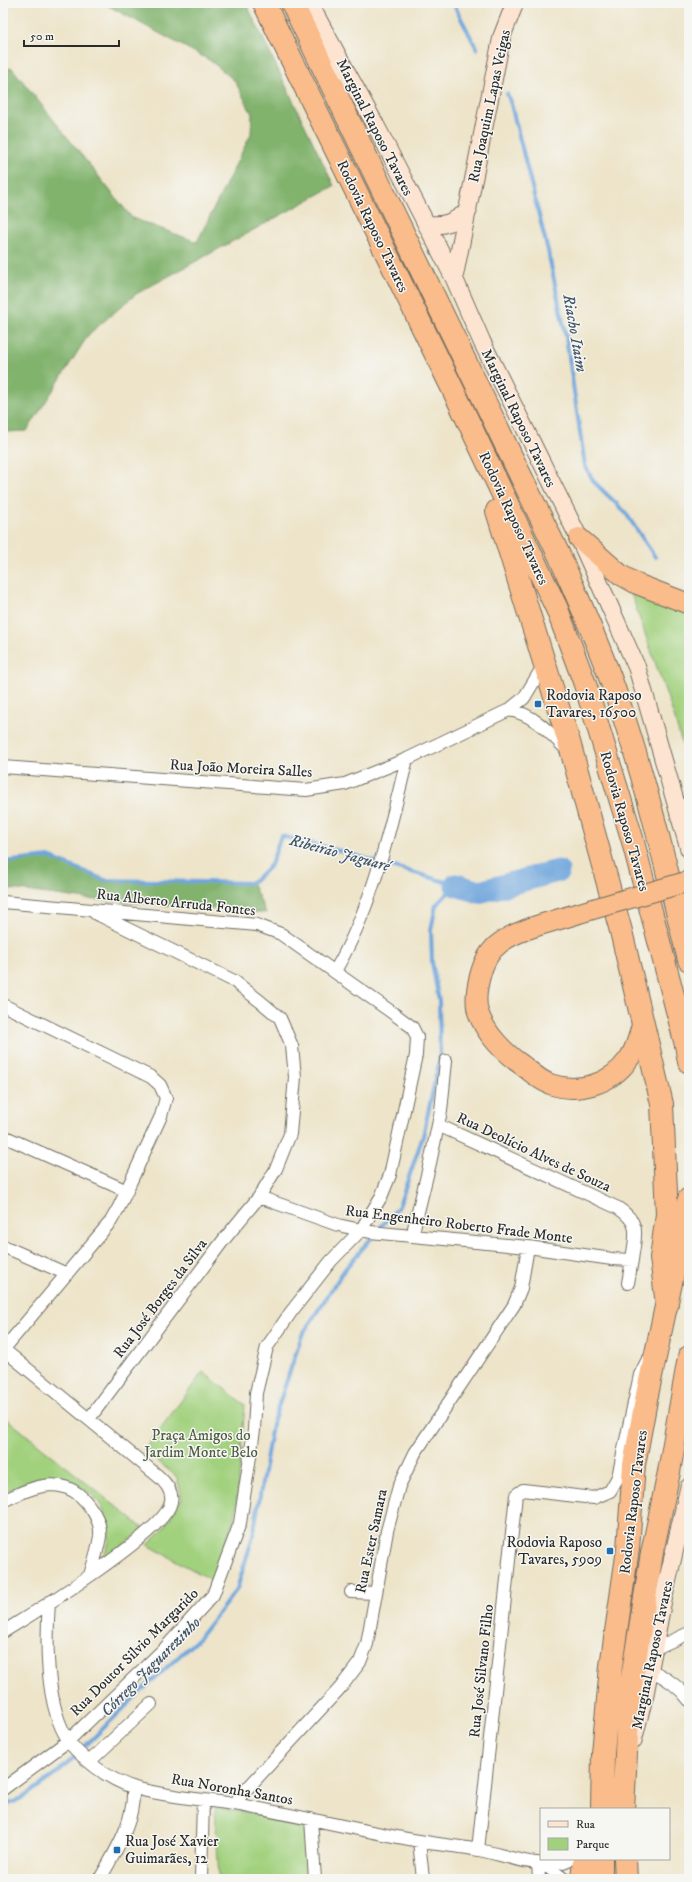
<svg xmlns="http://www.w3.org/2000/svg" width="692" height="1882" viewBox="0 0 692 1882" font-family="'IM FELL DW Pica',serif">
<rect width="100%" height="100%" fill="#f6f6f2"/>
<filter id="ink" filterUnits="userSpaceOnUse"><feTurbulence type="fractalNoise" baseFrequency=".025" numOctaves="2"/><feDisplacementMap in="SourceGraphic" scale="8" xChannelSelector="R" yChannelSelector="G"/><feConvolveMatrix kernelMatrix="1 2 1 2 8 2 1 2 1" color-interpolation-filters="sRGB"/></filter>
<filter id="wash" filterUnits="userSpaceOnUse"><feTurbulence type="fractalNoise" baseFrequency=".012" numOctaves="4" result="noise"/><feDisplacementMap in="SourceGraphic" scale="16" xChannelSelector="R" yChannelSelector="G"/><feGaussianBlur stdDeviation="0.9" result="paint"/><feColorMatrix in="noise" values="0 0 0 0 0 0 0 0 0 0 0 0 0 0 0 0 0 1.4 0 .05"/><feComposite in="paint" operator="in"/></filter>
<g filter="url(#wash)">
<rect width="100%" height="100%" fill="#ede4c9"/>
<path fill="#a2d17e" stroke="#667e54" d="M 628,585 L 689,610 L 689,768 L 674,716 Z
M 203,1372 L 245,1405 L 236,1512 L 213,1581 L 148,1545 L 164,1528 L 182,1498 L 177,1477 L 144,1450 Z
M 3,1416 L 144,1529 L 100,1563 C 104,1554 110,1545 109,1535 C 109,1525 104,1508 97,1500 C 86,1488 65,1476 49,1476 C 33,1476 17,1487 3,1493 Z
M 215,1807 L 305,1822 L 310,1879 L 219,1879 Z"/>
<path fill="#81b36d" stroke="#566f4c" d="M 103,3 L 205,3 L 210,6 L 216,3 L 246,3 L 334,186 L 136,294 L 89,334 L 27,431 L 3,432 L 3,69 L 12,68 L 132,218 L 197,242 L 251,134 L 252,114 L 235,81 L 211,61 Z
M 49,857 L 105,880 L 252,883 L 266,913 L 86,899 L 3,888 L 3,862 Z"/>
<g fill="none" stroke-linecap="round" stroke-linejoin="round">
<path stroke="#6fa6dd" stroke-width="4" d="M 453,3 L 477,49
M 507,94 L 511,104 L 548,251 L 566,337 L 585,466 L 594,482 L 625,512 L 655,557
M 3,862 L 49,857 L 105,880 L 252,883 L 271,865 L 281,836 L 323,846 L 456,885 L 436,905 L 431,930 L 432,962 L 439,1001 L 440,1058 L 423,1136 L 399,1206 L 378,1230
M 3,1807 L 24,1797 L 60,1771 L 141,1691 L 199,1638 L 237,1589 L 253,1536 L 272,1425 L 302,1335 L 345,1269 L 374,1235"/>
<path stroke="#6fa6dd" stroke-width="23" d="M 456,885 L 479,892 L 558,871"/>
</g>
</g>
<g filter="url(#ink)">
<g fill="none" stroke-linecap="round" stroke-linejoin="round">
<g stroke="#6f6c62" stroke-width="14">
<path id="minor" d="M 509,710 C 534,714 550,733 567,750
M 3,767 L 306,790 L 345,784 L 407,759 L 509,710 L 524,698 L 545,663
M 3,902 L 257,925 L 281,934 L 390,1011 L 412,1027 L 417,1037 L 416,1055 L 390,1175 L 381,1197 L 361,1230 L 331,1261 L 291,1312 L 267,1347 L 256,1393 L 254,1430 L 240,1523 L 213,1595 L 166,1647 L 68,1741 L 3,1789
M 335,971 C 373,906 389,832 407,759
M 3,1005 L 151,1077 L 160,1085 L 166,1098 L 161,1116 L 119,1207 L 111,1221 L 3,1350
M 3,1136 L 127,1191
M 259,1197 L 338,1225 L 370,1232 L 528,1247 L 612,1259 L 632,1260 C 635,1235 642,1224 618,1208 L 438,1125
M 412,1236 L 430,1163 L 441,1111 L 446,1061
M 3,1246 L 67,1274
M 628,1283 L 632,1260
M 3,1349 L 158,1476 C 166,1483 175,1493 170,1505 C 161,1534 34,1613 3,1632
M 89,1419 L 222,1242 L 259,1197 L 276,1169 L 290,1134 L 295,1077 L 292,1046 L 280,1018 L 261,1002 L 234,981 L 95,913
M 3,1501 C 35,1486 66,1472 90,1507 C 96,1515 101,1526 100,1536 C 98,1549 94,1562 90,1575
M 351,1592 L 376,1593
M 49,1602 C 46,1644 45,1718 76,1750 C 92,1766 113,1781 135,1788 C 167,1797 201,1799 234,1804 C 296,1815 357,1830 419,1841 C 439,1845 459,1846 479,1850 C 505,1855 546,1872 570,1859
M 654,1649 L 689,1633
M 650,1670 C 665,1677 679,1686 689,1700
M 89,1762 L 151,1704
M 233,1804 L 341,1687 L 360,1662 L 367,1644 L 387,1531 L 399,1486 L 415,1453 L 514,1305 L 521,1288 L 528,1247
M 311,1819 L 315,1879
M 419,1841 L 423,1879
M 478,1850 L 516,1495 L 523,1490 L 594,1498 L 610,1491 L 618,1477 L 640,1375 L 647,1361
M 538,1863 L 539,1879
M 545,1865 L 564,1879
M 100,1879 C 116,1850 135,1822 133,1787
M 201,1879 L 203,1800"/>
</g>
<g stroke="#6f6c62" stroke-width="19">
<path id="secondary" d="M 309,3 L 375,124 L 454,278 L 482,342 L 579,538 L 606,598 L 637,668 L 689,849
M 426,224 C 444,227 454,222 468,211
M 454,278 L 502,36 L 515,3
M 633,1741 L 645,1694 L 662,1605 L 689,1487"/>
</g>
<g stroke="#6f6c62" stroke-width="22">
<path id="trunk" d="M 579,538 L 621,575 L 637,584 L 689,604
M 576,914 C 553,922 520,928 500,943 C 489,951 483,964 480,976 C 477,987 475,1001 478,1012 C 485,1033 504,1053 522,1065 C 530,1071 540,1081 550,1084 C 578,1094 611,1084 628,1060 C 636,1050 640,1033 643,1021"/>
</g>
<g stroke="#6f6c62" stroke-width="24">
<path id="motorway" d="M 264,3 L 460,404 L 557,609 L 585,684 L 632,838 L 686,1045 L 689,1062
M 292,3 L 560,557 C 580,603 601,649 617,697 C 647,783 667,872 689,960
M 497,511 L 569,742 L 621,931 L 662,1104 L 667,1214 L 661,1258 L 667,1305
M 602,1809 L 603,1753 L 611,1666 L 628,1549 L 634,1465 L 647,1395 L 689,1199
M 623,1809 L 629,1697 L 652,1553 L 669,1472 L 689,1357
M 601,1859 L 601,1879
M 625,1859 L 626,1879
M 582,1879 L 584,1859"/>
</g>
<use href="#minor" stroke="#fff" stroke-width="12"/>
<use href="#secondary" stroke="#fde4d0" stroke-width="17"/>
<use href="#trunk" stroke="#f9bc8a" stroke-width="20"/>
<use href="#motorway" stroke="#f9bc8a" stroke-width="22"/>
<g stroke="#6f6c62" stroke-width="22" stroke-linecap="butt">
<path id="trunk-bridge" d="M 576,914 L 689,881"/>
</g>
<use href="#trunk-bridge" stroke="#f9bc8a" stroke-width="20"/>
</g>
</g>
<g fill="#1f6fb2" stroke="#f6f6f2" stroke-width="1.5">
<rect x="534" y="700" width="8" height="8" rx="2"/>
<rect x="606" y="1547" width="8" height="8" rx="2"/>
<rect x="113" y="1846" width="8" height="8" rx="2"/>
</g>
<g text-anchor="middle" stroke-width="3" stroke-linejoin="round" paint-order="stroke">
<g font-size="15" fill="#2b2b2b" stroke="#f6f6f2">
<text transform="translate(489 106) rotate(-78)" y="5">Rua Joaquim Lapas Veigas</text>
<text transform="translate(375 127) rotate(63)" y="5">Marginal Raposo Tavares</text>
<text transform="translate(373 226) rotate(64)" y="5">Rodovia Raposo Tavares</text>
<text transform="translate(519 418) rotate(64)" y="5">Marginal Raposo Tavares</text>
<text transform="translate(514 518) rotate(65)" y="5">Rodovia Raposo Tavares</text>
<text transform="translate(241 768) rotate(3)" y="5">Rua João Moreira Salles</text>
<text transform="translate(625 821) rotate(74)" y="5">Rodovia Raposo Tavares</text>
<text transform="translate(176 902) rotate(6)" y="5">Rua Alberto Arruda Fontes</text>
<text transform="translate(534 1152) rotate(25)" y="5">Rua Deolício Alves de Souza</text>
<text transform="translate(459 1224) rotate(7)" y="5">Rua Engenheiro Roberto Frade Monte</text>
<text transform="translate(160 1298) rotate(-53)" y="5">Rua José Borges da Silva</text>
<text transform="translate(633 1502) rotate(-83)" y="5">Rodovia Raposo Tavares</text>
<text transform="translate(371 1541) rotate(-78)" y="5">Rua Ester Samara</text>
<text transform="translate(134 1652) rotate(-45)" y="5">Rua Doutor Silvio Margarido</text>
<text transform="translate(652 1655) rotate(-78)" y="5">Marginal Raposo Tavares</text>
<text transform="translate(481 1671) rotate(-84)" y="5">Rua José Silvano Filho</text>
<text transform="translate(232 1789) rotate(10)" y="5">Rua Noronha Santos</text>
</g>
<g font-size="15" fill="#2b2b2b" stroke="#f6f6f2" text-anchor="start">
<text x="546" y="700">Rodovia Raposo<tspan x="546" dy="17">Tavares, 16500</tspan></text>
<text x="602" y="1547" text-anchor="end">Rodovia Raposo<tspan x="602" dy="17">Tavares, 5909</tspan></text>
<text x="125" y="1846">Rua José Xavier<tspan x="125" dy="17">Guimarães, 12</tspan></text>
</g>
<g font-size="15" fill="#4f5d44" stroke="#f6f6f2">
<text x="201" y="1440">Praça Amigos do<tspan x="201" dy="17">Jardim Monte Belo</tspan></text>
</g>
<g font-size="16" font-style="italic" fill="#435669" stroke="#f6f6f2">
<text transform="translate(576 333) rotate(80)" y="6">Riacho Itaim</text>
<text transform="translate(340 852) rotate(15)" y="6">Ribeirão Jaguaré</text>
<text transform="translate(150 1666) rotate(-45)" y="6">Córrego Jaguarezinho</text>
</g>
</g>
<rect width="692" height="1882" fill="none" stroke="#f6f6f2" stroke-width="16"/>
<rect x="540" y="1808" width="130" height="52" fill="#f6f6f2" stroke="#a5a5a2"/>
<rect x="548" y="1821" width="20" height="6" fill="#fde4d0" stroke="#a5a5a2"/>
<text x="576" y="1828" font-size="12" fill="#2b2b2b">Rua</text>
<rect x="548" y="1838" width="20" height="12" fill="#a2d17e" stroke="#a5a5a2"/>
<text x="576" y="1848" font-size="12" fill="#2b2b2b">Parque</text>
<path d="M24 40v6h95v-6" fill="none" stroke="#2b2b2b" stroke-width="2"/>
<text x="30" y="40" font-size="12" fill="#2b2b2b" stroke="#f6f6f2" stroke-width="3" paint-order="stroke">50 m</text>
</svg>
